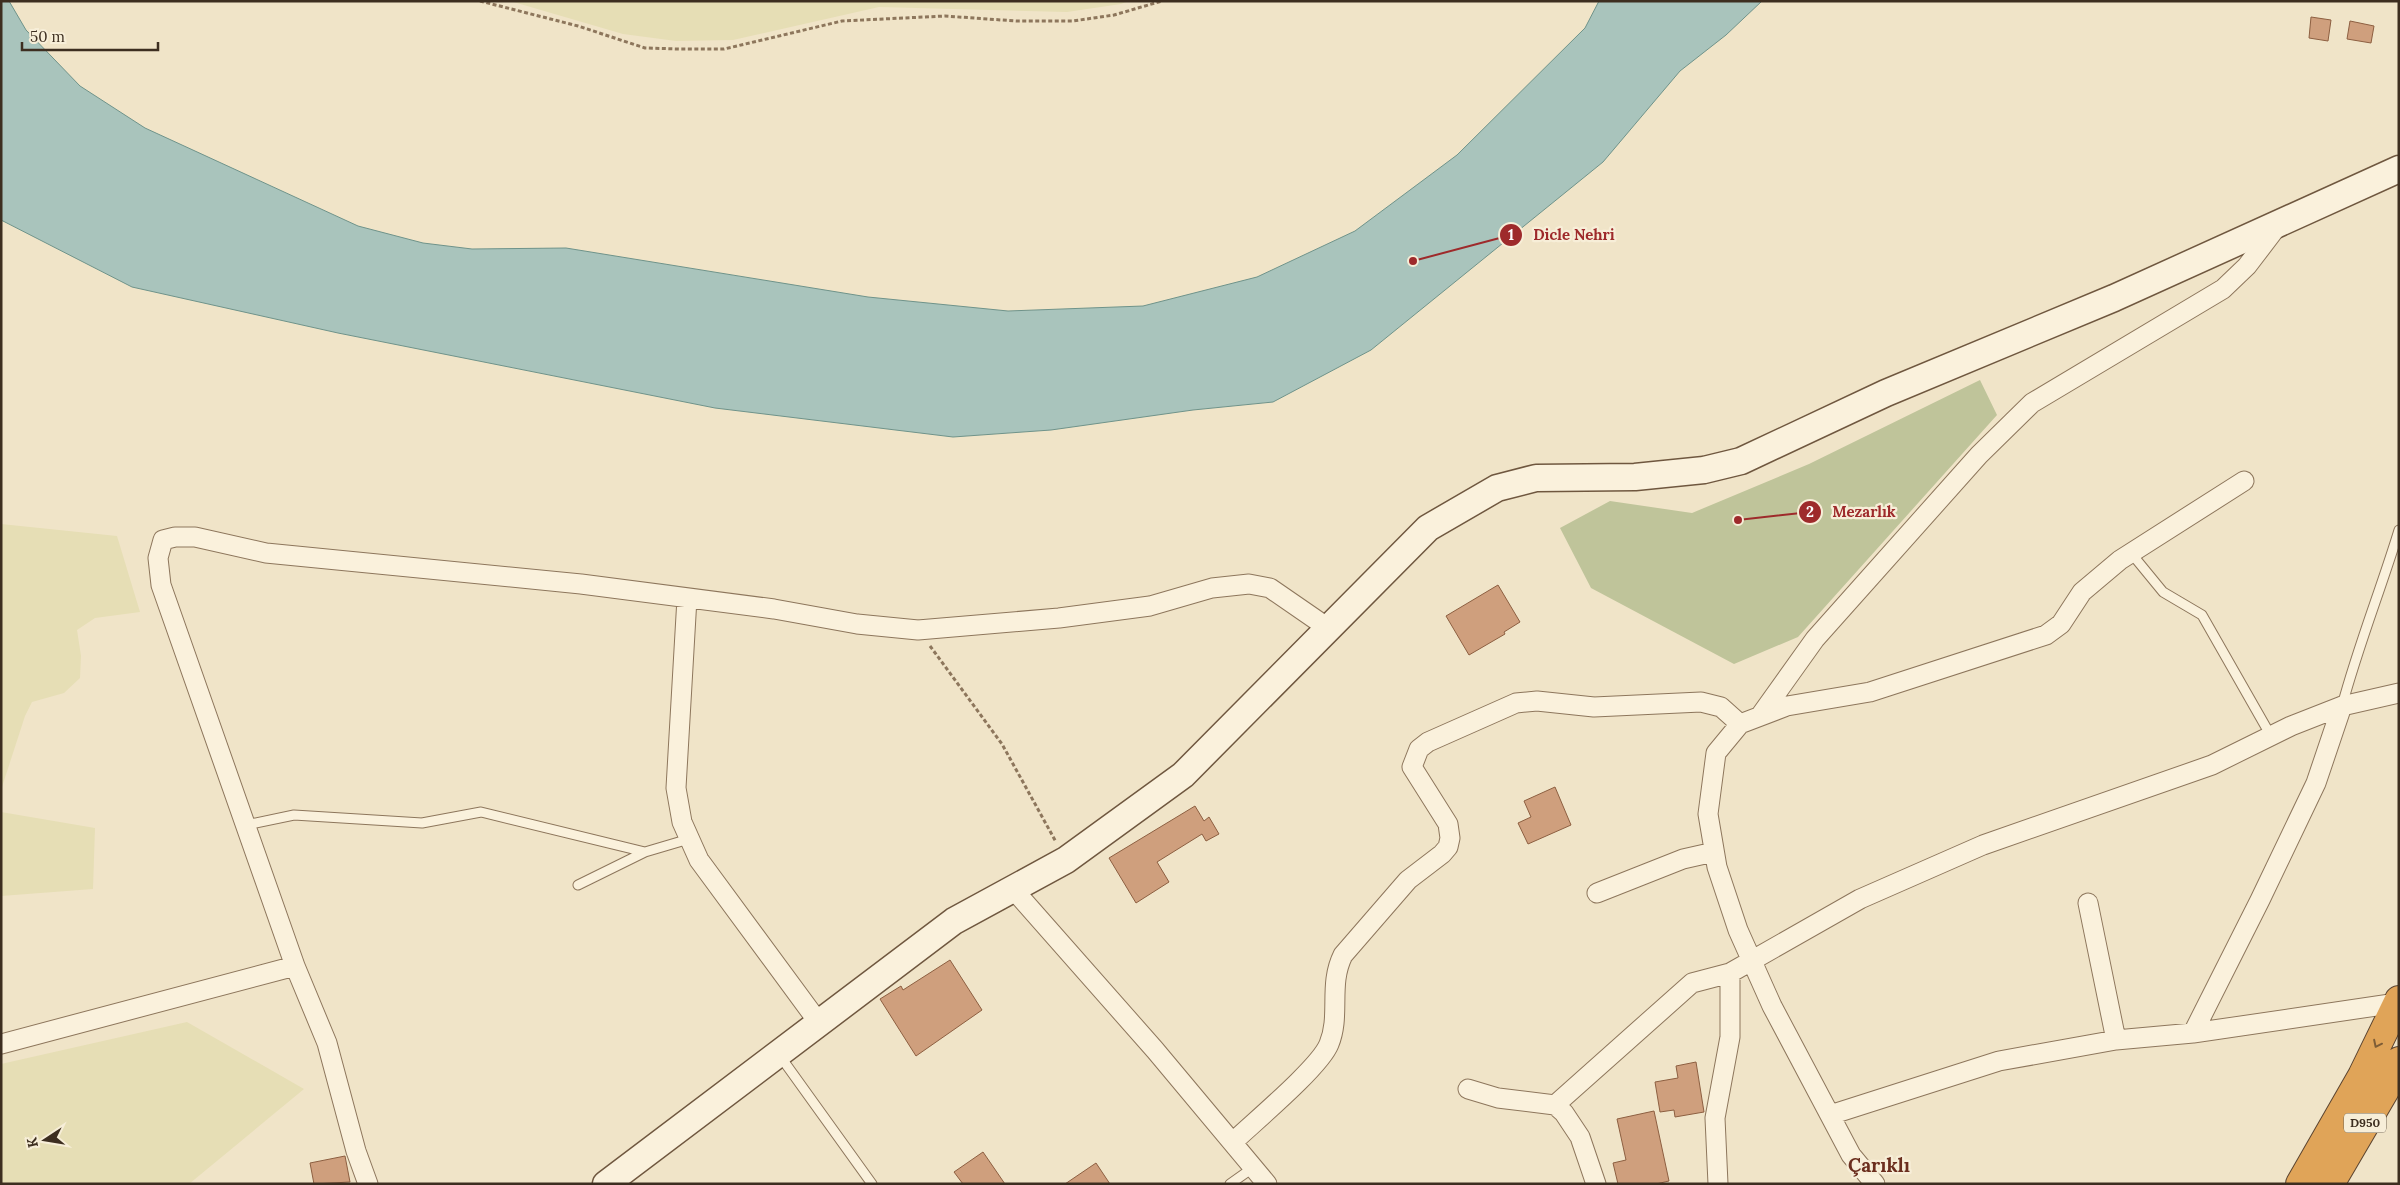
<svg xmlns="http://www.w3.org/2000/svg" width="2400" height="1185" viewBox="0 0 2400 1185" font-family="Lora,serif">
<rect width="100%" height="100%" fill="#f0e4c8"/>
<path fill="#e6deb5" d="M 510,1 L 1129,1 L 1121,4 L 1067,12 L 879,7 L 733,40 L 676,41 L 623,34 Z
M 1,524 L 117,536 L 140,612 L 95,618 L 77,630 L 81,656 L 80,678 L 64,693 L 32,702 L 25,716 L 1,790 Z
M 1,812 L 95,828 L 93,889 L 1,896 Z
M 187,1022 L 304,1089 L 189,1184 L 1,1184 L 1,1064 Z"/>
<path fill="#bfc49a" d="M 1980,380 L 1997,415 L 1798,637 L 1734,664 L 1591,588 L 1560,528 L 1610,501 L 1692,513 L 1809,464 Z"/>
<path fill="#a9c4bc" stroke="#6f938a" d="M 1,1 L 9,1 L 26,30 L 80,86 L 145,128 L 358,226 L 423,243 L 472,249 L 566,248 L 868,297 L 1008,311 L 1143,306 L 1257,277 L 1355,231 L 1457,155 L 1585,28 L 1599,1 L 1762,1 L 1726,35 L 1680,71 L 1603,162 L 1371,350 L 1273,402 L 1193,410 L 1051,430 L 953,437 L 715,408 L 338,333 L 132,287 L 1,220 Z"/>
<path fill="#cf9f7d" stroke="#8d5f41" d="M 2311,17 L 2331,20 L 2328,41 L 2309,38 Z
M 2350,21 L 2374,26 L 2371,43 L 2347,39 Z
M 1498,585 L 1520,622 L 1504,632 L 1505,634 L 1469,655 L 1446,616 Z
M 1555,787 L 1571,825 L 1528,844 L 1518,823 L 1531,817 L 1524,801 Z
M 1195,806 L 1204,821 L 1209,817 L 1219,834 L 1206,841 L 1202,834 L 1157,862 L 1169,882 L 1136,903 L 1109,858 Z
M 950,960 L 982,1010 L 916,1056 L 880,999 L 901,986 L 903,990 Z
M 1696,1062 L 1704,1112 L 1675,1117 L 1674,1110 L 1660,1112 L 1655,1082 L 1678,1078 L 1676,1066 Z
M 1654,1111 L 1669,1181 L 1656,1184 L 1618,1184 L 1613,1163 L 1626,1160 L 1617,1119 Z
M 983,1152 L 1005,1184 L 963,1184 L 954,1172 Z
M 345,1156 L 350,1182 L 314,1184 L 310,1163 Z
M 1096,1163 L 1110,1184 L 1065,1184 Z"/>
<g fill="none" stroke-linecap="round" stroke-linejoin="round">
<g stroke="#8d765c" stroke-width="11">
<path id="lane" d="M 2131,553 L 2163,592 L 2202,615 L 2271,736
M 2342,706 C 2358,646 2381,589 2399,530
M 246,825 L 294,815 L 422,823 L 481,812 L 645,852
M 578,885 L 645,852 L 689,839
M 780,1056 L 872,1184
M 1230,1184 L 1254,1167"/>
</g>
<g stroke="#8d765c" stroke-width="21">
<path id="street" d="M 687,598 L 676,788 L 682,822 L 699,860 L 819,1023
M 1760,716 L 1815,639 L 1979,455 L 2032,403 L 2223,289 L 2247,266 L 2279,224
M 1013,889 L 1155,1050 L 1267,1184
M 1597,893 L 1683,859 L 1714,852
M 2088,903 L 2116,1040
M 2193,1033 L 2260,900 L 2316,783 L 2342,706
M 1,1044 L 295,966
M 1468,1089 L 1498,1098 L 1555,1105 L 1564,1113 L 1580,1137 L 1596,1184
M 1555,1105 L 1692,983 L 1730,973
M 1830,1115 L 1999,1061 L 2116,1040 L 2193,1033 L 2397,1003
M 1233,1142 C 1254,1122 1320,1067 1329,1044 C 1341,1015 1328,985 1343,955 L 1408,880 L 1442,854 L 1448,847 L 1450,838 L 1448,824 L 1412,767 L 1419,749 L 1428,742 L 1516,703 L 1537,701 L 1594,707 L 1701,702 L 1721,707 L 1740,724
M 368,1184 L 356,1151 L 327,1043 L 295,966 L 161,585 L 158,558 L 163,540 L 175,537 L 195,537 L 266,553 L 581,584 L 774,609 L 857,624 L 918,630 L 1059,618 L 1150,606 L 1212,588 L 1249,584 L 1270,588 L 1328,628
M 1718,1184 L 1715,1118 L 1730,1037 L 1730,973 L 1860,899 L 1983,845 L 2212,765 L 2291,726 L 2342,706 L 2399,693
M 1875,1184 L 1851,1155 L 1772,1006 L 1738,930 L 1717,867 L 1708,814 L 1716,753 L 1740,724 L 1787,706 L 1870,692 L 2046,635 L 2061,624 L 2082,592 L 2120,560 L 2244,481"/>
</g>
<g stroke="#6f573f" stroke-width="29">
<path id="secondary" d="M 606,1184 L 954,921 L 1066,860 L 1183,775 L 1428,528 L 1497,488 L 1536,478 L 1635,477 L 1704,470 L 1741,461 L 1886,393 L 2114,298 L 2399,169"/>
</g>
<g stroke="#5b4430" stroke-width="30">
<path id="highway" d="M 2300,1184 L 2362,1076 L 2399,1000
M 2330,1184 L 2388,1085 L 2399,1061"/>
</g>
<path stroke="#8d765c" stroke-width="3" stroke-dasharray="4 2.5" stroke-linecap="butt" d="M 480,1 L 578,26 L 645,48 L 679,49 L 724,49 L 842,21 L 945,16 L 1016,21 L 1073,21 L 1114,15 L 1162,1
M 930,646 L 1002,744 L 1056,842"/>
<use href="#lane" stroke="#faf1dc" stroke-width="9"/>
<use href="#street" stroke="#faf1dc" stroke-width="19"/>
<use href="#secondary" stroke="#faf1dc" stroke-width="26"/>
<use href="#highway" stroke="#e0a458" stroke-width="28"/>
</g>
<defs><path id="oneway-chevron" d="M-2-3.5L2.5 0L-2 3.5" fill="none" stroke-width="1.6" stroke-linecap="round" stroke-linejoin="round" transform="scale(1.25)"/></defs>
<use stroke="#7e5d36" href="#oneway-chevron" transform="translate(2377 1044) rotate(116)"/>
<g text-anchor="middle" stroke-width="4.5" stroke-linejoin="round" paint-order="stroke">
<rect fill="#f7eed8" stroke="#756857" stroke-width="1" x="2344" y="1113.5" width="42" height="19" rx="4"/>
<g font-size="12" font-weight="bold" fill="#3d2e20">
<text x="2365" y="1127">D950</text>
</g>
<g font-size="19" font-weight="bold" fill="#6b2e1e" stroke="#f7eed8">
<text x="1879" y="1172">Çarıklı</text>
</g>
</g>
<path fill="none" stroke="#9e2a2b" stroke-width="2" d="M1413 261L1511 235M1738 520L1810 512"/>
<g fill="#9e2a2b" stroke="#f7eed8" stroke-width="2">
<circle cx="1413" cy="261" r="5"/>
<circle cx="1738" cy="520" r="5"/>
<circle cx="1511" cy="235" r="12"/>
<circle cx="1810" cy="512" r="12"/>
</g>
<g font-size="15" text-anchor="middle" font-weight="bold" fill="#fff">
<text x="1511" y="240">1</text>
<text x="1810" y="517">2</text>
</g>
<g font-size="15" text-anchor="middle" font-weight="bold" fill="#9e2a2b" stroke="#f7eed8" stroke-width="4.5" stroke-linejoin="round" paint-order="stroke">
<text x="1574" y="240">Dicle Nehri</text>
<text x="1864" y="517">Mezarlık</text>
</g>
<rect width="2400" height="1185" fill="none" stroke="#3d2e20" stroke-width="5"/>
<g transform="translate(45 1140) rotate(258)" stroke="#f7eed8" stroke-width="4" paint-order="stroke">
<path d="M0-4L9 19L0 12L-9 19Z" fill="#3d2e20"/>
<text y="-8" font-size="14" font-weight="bold" text-anchor="middle" fill="#3d2e20">K</text>
</g>
<path d="M22 42v8h136v-8" fill="none" stroke="#3d2e20" stroke-width="2.5"/>
<text x="30" y="42" font-size="15" fill="#3d2e20" stroke="#f7eed8" stroke-width="4" paint-order="stroke">50 m</text>
</svg>
